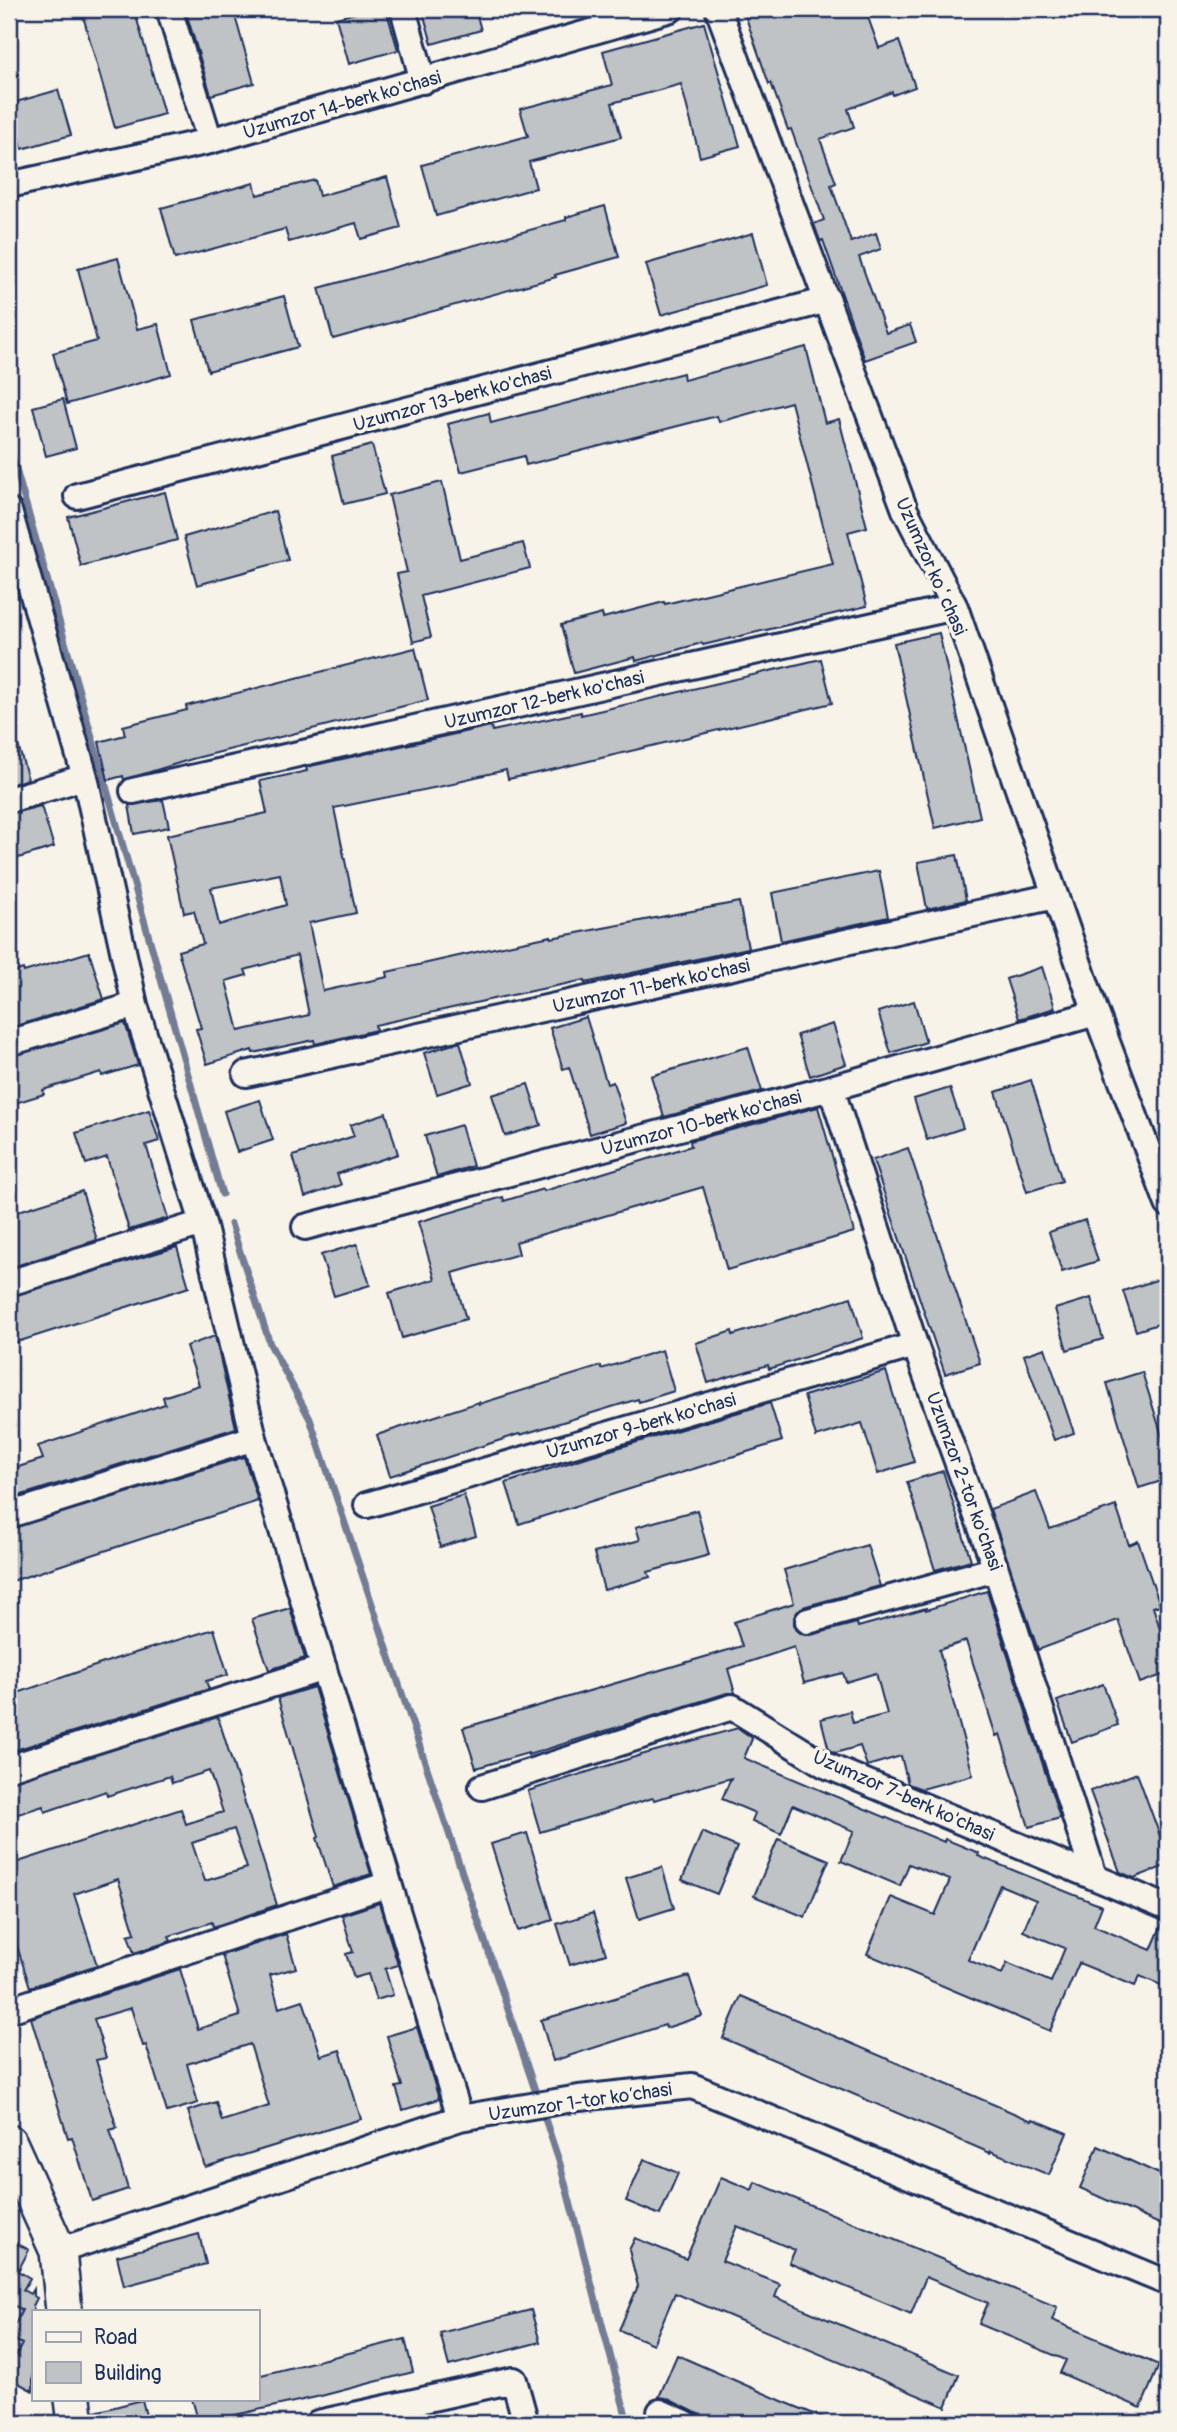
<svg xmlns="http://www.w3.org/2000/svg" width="1177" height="2432" viewBox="0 0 1177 2432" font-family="Pangolin,sans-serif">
<rect width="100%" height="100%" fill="#f7f3e8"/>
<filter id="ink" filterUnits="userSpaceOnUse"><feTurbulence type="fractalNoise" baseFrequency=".0143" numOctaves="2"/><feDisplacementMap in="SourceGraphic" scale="14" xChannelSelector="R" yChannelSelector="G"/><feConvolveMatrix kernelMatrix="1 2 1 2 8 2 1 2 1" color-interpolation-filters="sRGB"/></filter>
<g filter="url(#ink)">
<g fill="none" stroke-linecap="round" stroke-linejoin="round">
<path stroke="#727c95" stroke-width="7" d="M 9,445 L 222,1194
M 231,1224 L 270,1344 L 310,1419 L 538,2099
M 542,2110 L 560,2164 L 628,2423"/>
</g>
<path fill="#c0c3c5" stroke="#1b2f5e" stroke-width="2" fill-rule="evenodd" d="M 108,9 L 134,9 L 164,114 L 115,128 L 83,16 Z
M 185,9 L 233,9 L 254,83 L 211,95 Z
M 370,9 L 386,9 L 398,50 L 349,64 L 336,18 Z
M 422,9 L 475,9 L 481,30 L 432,44 Z
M 743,9 L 804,9 L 807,17 L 831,9 L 865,9 L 879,48 L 899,41 L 915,87 L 893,95 L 892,92 L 848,109 L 854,127 L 820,139 L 836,183 L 831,185 L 851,242 L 876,233 L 881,249 L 859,257 L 886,333 L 910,325 L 916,342 L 865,360 L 823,240 L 820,241 L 814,224 L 824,220 L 791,129 L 788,130 L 771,83 L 769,84 Z
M 704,23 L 740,146 L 700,157 L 681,84 L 678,85 L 612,103 L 621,137 L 529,162 L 536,188 L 436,216 L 422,165 L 528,136 L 520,109 L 612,85 L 603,51 Z
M 58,90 L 71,135 L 22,149 L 9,104 Z
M 387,177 L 401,228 L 361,239 L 356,223 L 289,242 L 285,229 L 175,259 L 161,208 L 254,183 L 257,195 L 315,180 L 319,196 Z
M 605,206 L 619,257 L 555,275 L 556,277 L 333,339 L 319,288 L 566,220 L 566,217 Z
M 753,233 L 767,285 L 661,315 L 646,264 Z
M 118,258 L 137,329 L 158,324 L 171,374 L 67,404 L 53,353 L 97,341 L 78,269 Z
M 284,296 L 298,347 L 208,371 L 194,320 Z
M 806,347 L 825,423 L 839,419 L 867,527 L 848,532 L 867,606 L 703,645 L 702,643 L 636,661 L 635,657 L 574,673 L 561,625 L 602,614 L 603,618 L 664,602 L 665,604 L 833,564 L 791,402 L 719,422 L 717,416 L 526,465 L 524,456 L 461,472 L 448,424 L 489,413 L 491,423 L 683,373 L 684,380 Z
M 63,399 L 76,448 L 46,456 L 33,407 Z
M 372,445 L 385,494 L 344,504 L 332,456 Z
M 442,482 L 460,559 L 523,543 L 530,568 L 421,596 L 431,637 L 413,642 L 397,574 L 407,572 L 389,495 Z
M 165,492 L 177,540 L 81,566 L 68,517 Z
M 275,511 L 288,560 L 197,585 L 184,537 Z
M 939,633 L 980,817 L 935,828 L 894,643 Z
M 415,648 L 428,700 L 192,759 L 124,780 L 123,776 L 108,780 L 99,742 L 125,735 L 123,726 L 187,710 L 186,706 Z
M 821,659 L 832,703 L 547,771 L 508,779 L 506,770 L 458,781 L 458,783 L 334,808 L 356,913 L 309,923 L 323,991 L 388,977 L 387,972 L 512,944 L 551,936 L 551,938 L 739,902 L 748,948 L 585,983 L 585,980 L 493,999 L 375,1025 L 376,1030 L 315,1044 L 314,1040 L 253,1053 L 252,1050 L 207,1064 L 196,1029 L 201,1028 L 178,951 L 203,944 L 194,911 L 184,913 L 167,835 L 267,813 L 260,781 L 307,771 L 306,767 L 491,726 L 492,731 L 581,712 L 581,715 ZM 280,874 L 286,905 L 219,925 L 211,888 ZM 297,955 L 309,1015 L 239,1031 L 226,981 L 247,975 L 245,970 Z
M 13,728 L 28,779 L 9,785 L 9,729 Z
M 163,800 L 169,827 L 134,834 L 129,805 Z
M 41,806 L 54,847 L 15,859 L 9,840 L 9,814 Z
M 957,855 L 966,900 L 927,909 L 918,862 Z
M 879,871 L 888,917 L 781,941 L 772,893 Z
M 89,952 L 104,999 L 9,1028 L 9,974 L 23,969 L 24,972 Z
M 1042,967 L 1055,1008 L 1019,1019 L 1006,979 Z
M 914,1001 L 926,1042 L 891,1053 L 878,1012 Z
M 586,1017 L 607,1084 L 613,1082 L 626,1123 L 590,1134 L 569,1067 L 563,1069 L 550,1028 Z
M 125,1023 L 138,1065 L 102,1076 L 101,1072 L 43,1090 L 44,1094 L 9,1105 L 9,1057 Z
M 833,1024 L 846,1064 L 810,1076 L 797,1035 Z
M 460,1042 L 472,1083 L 437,1094 L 424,1053 Z
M 748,1047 L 762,1091 L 664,1117 L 651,1076 Z
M 1031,1080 L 1062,1181 L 1027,1192 L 996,1092 Z
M 528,1084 L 541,1125 L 505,1136 L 492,1095 Z
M 950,1088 L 963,1128 L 927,1140 L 914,1099 Z
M 260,1100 L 273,1140 L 237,1152 L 224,1111 Z
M 818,1107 L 854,1232 L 727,1270 L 703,1187 L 516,1242 L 519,1254 L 453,1273 L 466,1319 L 402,1338 L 389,1293 L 435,1279 L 418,1222 L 503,1197 L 504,1201 L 543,1189 L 544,1191 L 691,1146 L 690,1141 Z
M 149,1110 L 159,1141 L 146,1145 L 168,1218 L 129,1230 L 107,1157 L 86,1164 L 76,1133 Z
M 386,1113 L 398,1154 L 337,1174 L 341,1185 L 305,1197 L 293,1156 L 354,1136 L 350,1125 Z
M 461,1125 L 473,1166 L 437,1177 L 425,1136 Z
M 908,1148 L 980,1363 L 945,1374 L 873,1160 Z
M 82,1191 L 97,1240 L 9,1268 L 9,1214 Z
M 1085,1220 L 1098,1261 L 1062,1272 L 1049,1232 Z
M 357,1244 L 370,1285 L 334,1296 L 321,1255 Z
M 177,1247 L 189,1287 L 14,1343 L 9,1327 L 9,1297 Z
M 1159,1279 L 1168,1309 L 1168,1321 L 1136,1331 L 1123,1291 Z
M 851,1297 L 863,1338 L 769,1369 L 768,1365 L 708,1383 L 696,1343 L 732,1331 L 733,1335 Z
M 1091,1298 L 1103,1339 L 1067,1350 L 1055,1309 Z
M 215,1336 L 236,1428 L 9,1499 L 9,1470 L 43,1459 L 38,1446 L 165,1404 L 163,1397 L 199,1385 L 186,1346 Z
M 1045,1348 L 1074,1433 L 1054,1440 L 1024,1355 Z
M 662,1350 L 674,1391 L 639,1402 L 638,1399 L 520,1435 L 519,1434 L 390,1476 L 377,1435 L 479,1402 L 479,1404 L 601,1366 L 601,1369 Z
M 886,1371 L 914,1462 L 878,1474 L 862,1423 L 816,1437 L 804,1396 Z
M 1142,1372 L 1168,1455 L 1168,1479 L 1139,1488 L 1107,1383 Z
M 770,1403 L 782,1441 L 519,1524 L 506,1483 L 590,1456 Z
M 244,1457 L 258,1501 L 9,1582 L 9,1529 Z
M 943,1471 L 971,1560 L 935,1570 L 907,1482 Z
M 1036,1492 L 1050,1529 L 1116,1506 L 1129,1545 L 1138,1541 L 1160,1605 L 1153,1607 L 1168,1653 L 1168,1673 L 1140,1683 L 1118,1620 L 1038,1650 L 990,1509 Z
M 464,1495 L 476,1536 L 440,1547 L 428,1506 Z
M 697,1510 L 709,1555 L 648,1572 L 650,1577 L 604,1590 L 594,1553 L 640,1540 L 636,1527 Z
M 867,1545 L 880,1586 L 803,1607 L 794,1617 L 794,1624 L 797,1631 L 804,1635 L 811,1635 L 857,1623 L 858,1627 L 926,1608 L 926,1610 L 987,1591 L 1060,1818 L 1029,1827 L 1000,1734 L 996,1736 L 966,1641 L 939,1650 L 973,1775 L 922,1789 L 908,1784 L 901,1756 L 867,1766 L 860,1746 L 835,1753 L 829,1750 L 821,1719 L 850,1711 L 853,1723 L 887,1714 L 876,1673 L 846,1682 L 843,1673 L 804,1683 L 794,1647 L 728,1669 L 735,1693 L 727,1693 L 528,1755 L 528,1753 L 476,1768 L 463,1728 L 742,1646 L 734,1622 L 794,1603 L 784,1570 Z
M 290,1608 L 305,1658 L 269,1670 L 252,1619 Z
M 214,1629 L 228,1675 L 206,1681 L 209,1689 L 9,1752 L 9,1696 L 115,1659 Z
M 1103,1684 L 1118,1725 L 1072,1742 L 1057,1701 Z
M 314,1687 L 371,1874 L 333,1887 L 317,1838 L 319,1837 L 278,1698 Z
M 218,1717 L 277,1905 L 213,1927 L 212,1922 L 169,1936 L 171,1941 L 134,1953 L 128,1935 L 135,1933 L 118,1879 L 74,1894 L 97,1965 L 30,1987 L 9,1921 L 9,1865 L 181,1809 L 186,1824 L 223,1812 L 209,1771 L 172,1783 L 170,1776 L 107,1796 L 106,1791 L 45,1812 L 43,1806 L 9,1817 L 9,1782 ZM 234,1829 L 247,1868 L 205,1881 L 192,1843 Z
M 738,1728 L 751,1737 L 752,1739 L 744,1758 L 944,1842 L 945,1839 L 979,1853 L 978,1856 L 1102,1906 L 1094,1926 L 1151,1950 L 1163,1922 L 1168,1923 L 1168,1988 L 1140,1976 L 1135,1986 L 1079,1963 L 1050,2031 L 867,1954 L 891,1897 L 935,1915 L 950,1880 L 909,1864 L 900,1886 L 841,1861 L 854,1831 L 793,1805 L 781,1834 L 752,1821 L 755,1813 L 722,1799 L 731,1778 L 654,1800 L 653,1798 L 540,1832 L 528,1791 L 641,1755 ZM 1000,1885 L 1036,1900 L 1023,1931 L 1065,1948 L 1051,1982 L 1007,1963 L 1002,1974 L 968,1960 Z
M 1137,1773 L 1168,1858 L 1168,1865 L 1134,1878 L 1120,1872 L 1090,1791 Z
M 702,1832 L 737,1847 L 717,1894 L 682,1880 Z
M 527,1833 L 553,1920 L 518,1931 L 491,1844 Z
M 778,1839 L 829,1860 L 805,1917 L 754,1896 Z
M 662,1867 L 674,1908 L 639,1919 L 626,1878 Z
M 379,1903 L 398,1965 L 385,1969 L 393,1995 L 376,2000 L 368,1974 L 354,1978 L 346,1954 L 353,1952 L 342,1915 Z
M 593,1913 L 606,1954 L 570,1965 L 557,1924 Z
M 286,1934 L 296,1968 L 270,1975 L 279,2008 L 303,2000 L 321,2056 L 340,2050 L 361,2119 L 205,2167 L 188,2111 L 216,2102 L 222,2121 L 269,2106 L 250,2044 L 187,2064 L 198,2103 L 167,2112 L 146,2045 L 143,2046 L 131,2008 L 94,2019 L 106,2058 L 96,2060 L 117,2128 L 110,2130 L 128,2189 L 92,2201 L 72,2137 L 68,2138 L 31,2018 L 180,1969 L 198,2029 L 240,2016 L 222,1955 Z
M 689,1976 L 702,2016 L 666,2028 L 665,2025 L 553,2061 L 541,2020 Z
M 741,1996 L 1032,2121 L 1033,2119 L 1067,2133 L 1049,2175 L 991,2151 L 990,2153 L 723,2038 Z
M 417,2027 L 439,2099 L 403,2110 L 396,2087 L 402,2086 L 387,2036 Z
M 1098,2146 L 1168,2178 L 1168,2228 L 1080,2188 Z
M 644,2159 L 678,2173 L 660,2215 L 626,2201 Z
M 721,2177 L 752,2190 L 755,2182 L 1057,2307 L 1052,2320 L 1159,2365 L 1141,2408 L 1060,2373 L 1066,2360 L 979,2324 L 988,2303 L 926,2277 L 911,2314 L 789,2263 L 795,2250 L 737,2226 L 722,2261 L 780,2284 L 775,2297 L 959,2375 L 946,2407 L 675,2293 L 653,2344 L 619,2330 L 638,2286 L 629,2250 L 635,2238 L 686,2259 Z
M 199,2234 L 206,2264 L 124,2286 L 117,2256 Z
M 9,2239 L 29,2250 L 18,2271 L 30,2278 L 23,2290 L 30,2294 L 33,2289 L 33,2296 L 37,2298 L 33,2306 L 33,2391 L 9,2378 L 9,2369 L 22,2344 L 9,2337 L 22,2310 L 15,2306 L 9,2318 Z
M 531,2310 L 540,2342 L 449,2366 L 440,2333 Z
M 405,2339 L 413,2372 L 321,2396 L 199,2423 L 192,2399 L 257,2399 L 257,2376 Z
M 677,2355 L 782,2401 L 836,2423 L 720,2423 L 696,2413 L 666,2398 L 659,2397 Z
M 142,2400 L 148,2423 L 96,2423 L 95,2412 Z"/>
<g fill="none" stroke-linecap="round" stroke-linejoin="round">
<g stroke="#1b2f5e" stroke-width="30">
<path id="street" d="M 169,9 L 210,141
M 403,9 L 423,81
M 718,9 L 905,510 L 955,607 L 1096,1013 L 1168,1204
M 9,185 L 210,141 L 671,9
M 77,496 L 828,300
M 9,511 L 85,777 L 135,1005 L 203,1223 L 254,1438 L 460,2118
M 133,791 L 955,607
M 9,800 L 85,777
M 9,1043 L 135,1005
M 246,1074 L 1055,896
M 831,1088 L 915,1345 L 996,1569 L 1094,1876
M 305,1227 L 831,1088 L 1096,1013
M 9,1283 L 203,1223
M 367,1505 L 915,1345
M 9,1515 L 254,1438
M 808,1621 L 996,1569
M 9,1768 L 324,1668
M 482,1787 L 732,1707 L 825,1765 L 1168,1908
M 9,2010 L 389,1884
M 58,2251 L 460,2118 L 579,2098 L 692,2086 L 1168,2283
M 660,2412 L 685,2423
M 318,2423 L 514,2380 L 526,2423"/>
</g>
<g stroke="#1b2f5e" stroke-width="40">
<path id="secondary" d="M 9,2143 L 58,2251 L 64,2311
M 73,2399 L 76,2423"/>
</g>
<use href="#street" stroke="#f7f3e8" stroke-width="24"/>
<use href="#secondary" stroke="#f7f3e8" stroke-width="35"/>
</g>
</g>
<g text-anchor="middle" stroke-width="7" stroke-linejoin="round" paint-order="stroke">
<g font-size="19" fill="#1b2f5e" stroke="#f7f3e8">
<text transform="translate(342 104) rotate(-16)" y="7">Uzumzor 14-berk ko'chasi</text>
<text transform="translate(452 398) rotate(-15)" y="7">Uzumzor 13-berk ko'chasi</text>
<text transform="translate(932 566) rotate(66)" y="7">Uzumzor koʻchasi</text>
<text transform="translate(544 699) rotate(-13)" y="7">Uzumzor 12-berk ko'chasi</text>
<text transform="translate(651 985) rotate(-12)" y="7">Uzumzor 11-berk ko'chasi</text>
<text transform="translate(701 1122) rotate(-15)" y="7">Uzumzor 10-berk ko'chasi</text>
<text transform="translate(641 1425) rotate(-16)" y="7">Uzumzor 9-berk ko'chasi</text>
<text transform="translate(965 1481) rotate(70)" y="7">Uzumzor 2-tor ko'chasi</text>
<text transform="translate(904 1795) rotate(24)" y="7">Uzumzor 7-berk ko'chasi</text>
<text transform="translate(580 2101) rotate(-8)" y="7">Uzumzor 1-tor ko‘chasi</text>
</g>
</g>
<rect width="1177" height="2432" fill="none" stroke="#f7f3e8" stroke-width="35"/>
<rect x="18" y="18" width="1142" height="2397" fill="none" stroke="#1b2f5e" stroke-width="2.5" filter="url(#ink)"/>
<rect x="32" y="2310" width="228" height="91" fill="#f7f3e8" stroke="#9fa5b1" stroke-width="2"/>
<rect x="46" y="2332" width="35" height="10" fill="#f7f3e8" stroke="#9fa5b1" stroke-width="2"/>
<text x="94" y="2344" font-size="21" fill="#1b2f5e">Road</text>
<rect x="46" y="2362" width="35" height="21" fill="#c0c3c5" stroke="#9fa5b1" stroke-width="2"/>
<text x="94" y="2380" font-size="21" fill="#1b2f5e">Building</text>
</svg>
